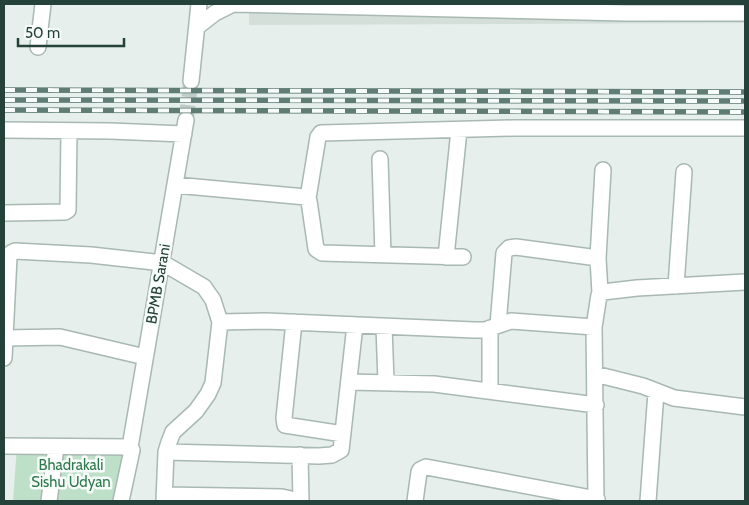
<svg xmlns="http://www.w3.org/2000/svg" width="749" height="505" viewBox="0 0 749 505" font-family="Cabin,sans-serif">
<rect width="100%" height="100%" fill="#e6efeb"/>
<path fill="#d4dfda" d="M 249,4 L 745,4 L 745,23 L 249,25 Z"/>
<path fill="#bfe0c8" d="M 17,447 L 128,447 L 119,501 L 13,501 Z"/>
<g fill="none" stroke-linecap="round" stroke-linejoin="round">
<path stroke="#bfccc8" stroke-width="15" stroke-dasharray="15 8" stroke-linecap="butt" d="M 186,120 L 191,81"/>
<g stroke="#a8b8b2" stroke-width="18">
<path id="minor" d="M 233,4 L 625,13 L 745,13
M 197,27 L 215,13 L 233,4
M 38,47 L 43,4
M 191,81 L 199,4
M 4,130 L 110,131 L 184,134
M 380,159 L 383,255
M 175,185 L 306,197 L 309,201 L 316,249 L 322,253 L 463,257
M 308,198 L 318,137 L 321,133 L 513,128 L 745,128
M 4,213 L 65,212 L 68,210 L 69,131
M 446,257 L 459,130
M 598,258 L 603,170
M 676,286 L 684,172
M 220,322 L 266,321 L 474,330 L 485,330 L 511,321 L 594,327
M 294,322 L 284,418 L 285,425 L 343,434
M 498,325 L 504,253 L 509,248 L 516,247 L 598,258 L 600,293
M 384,327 L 386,382
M 5,338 L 60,337 L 145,357
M 4,358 L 9,257 L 11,253 L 15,251 L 91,255 L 163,263 L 204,287 L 213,300 L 220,322 L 213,383 L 208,394 L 196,411 L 173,432 L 169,442 L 166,452 L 164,501
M 595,374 L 643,386 L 674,398 L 745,407
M 349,382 L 434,384 L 596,405
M 490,391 L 490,328
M 4,446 L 130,447 L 132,450 L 121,501
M 130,447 L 186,120
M 166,452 L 319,456 L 332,455 L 341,450 L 355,325
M 300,455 L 301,501
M 164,495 L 282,497 L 299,501
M 49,501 L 56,447
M 415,501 L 419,472 L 420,470 L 426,467 L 597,499
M 596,501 L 594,327 L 599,295 L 603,292 L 637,288 L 745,282
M 648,501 L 656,392"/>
</g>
<use href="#minor" stroke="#fff" stroke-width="15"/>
<g stroke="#5f7d75" stroke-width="5.5">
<path id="rail" d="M 4,90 L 745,92
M 4,100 L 745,101
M 4,110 L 745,112"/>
</g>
<use href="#rail" stroke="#f7fbf9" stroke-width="4" stroke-dasharray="11" stroke-linecap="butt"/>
</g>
<g text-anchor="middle" stroke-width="5" stroke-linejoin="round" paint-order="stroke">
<g font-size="15" fill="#24423a" stroke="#f7fbf9">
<text transform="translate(158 284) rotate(-80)" y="5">BPMB Sarani</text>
</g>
<g font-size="15" fill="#2d7a4b" stroke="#f7fbf9">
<text x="71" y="470">Bhadrakali<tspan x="71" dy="17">Sishu Udyan</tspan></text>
</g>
</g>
<rect width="749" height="505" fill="none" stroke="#24423a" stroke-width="10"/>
<path d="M18 38v8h106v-8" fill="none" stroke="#24423a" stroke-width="2.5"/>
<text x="25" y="38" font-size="15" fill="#24423a" stroke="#f7fbf9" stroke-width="4" paint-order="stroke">50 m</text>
</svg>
